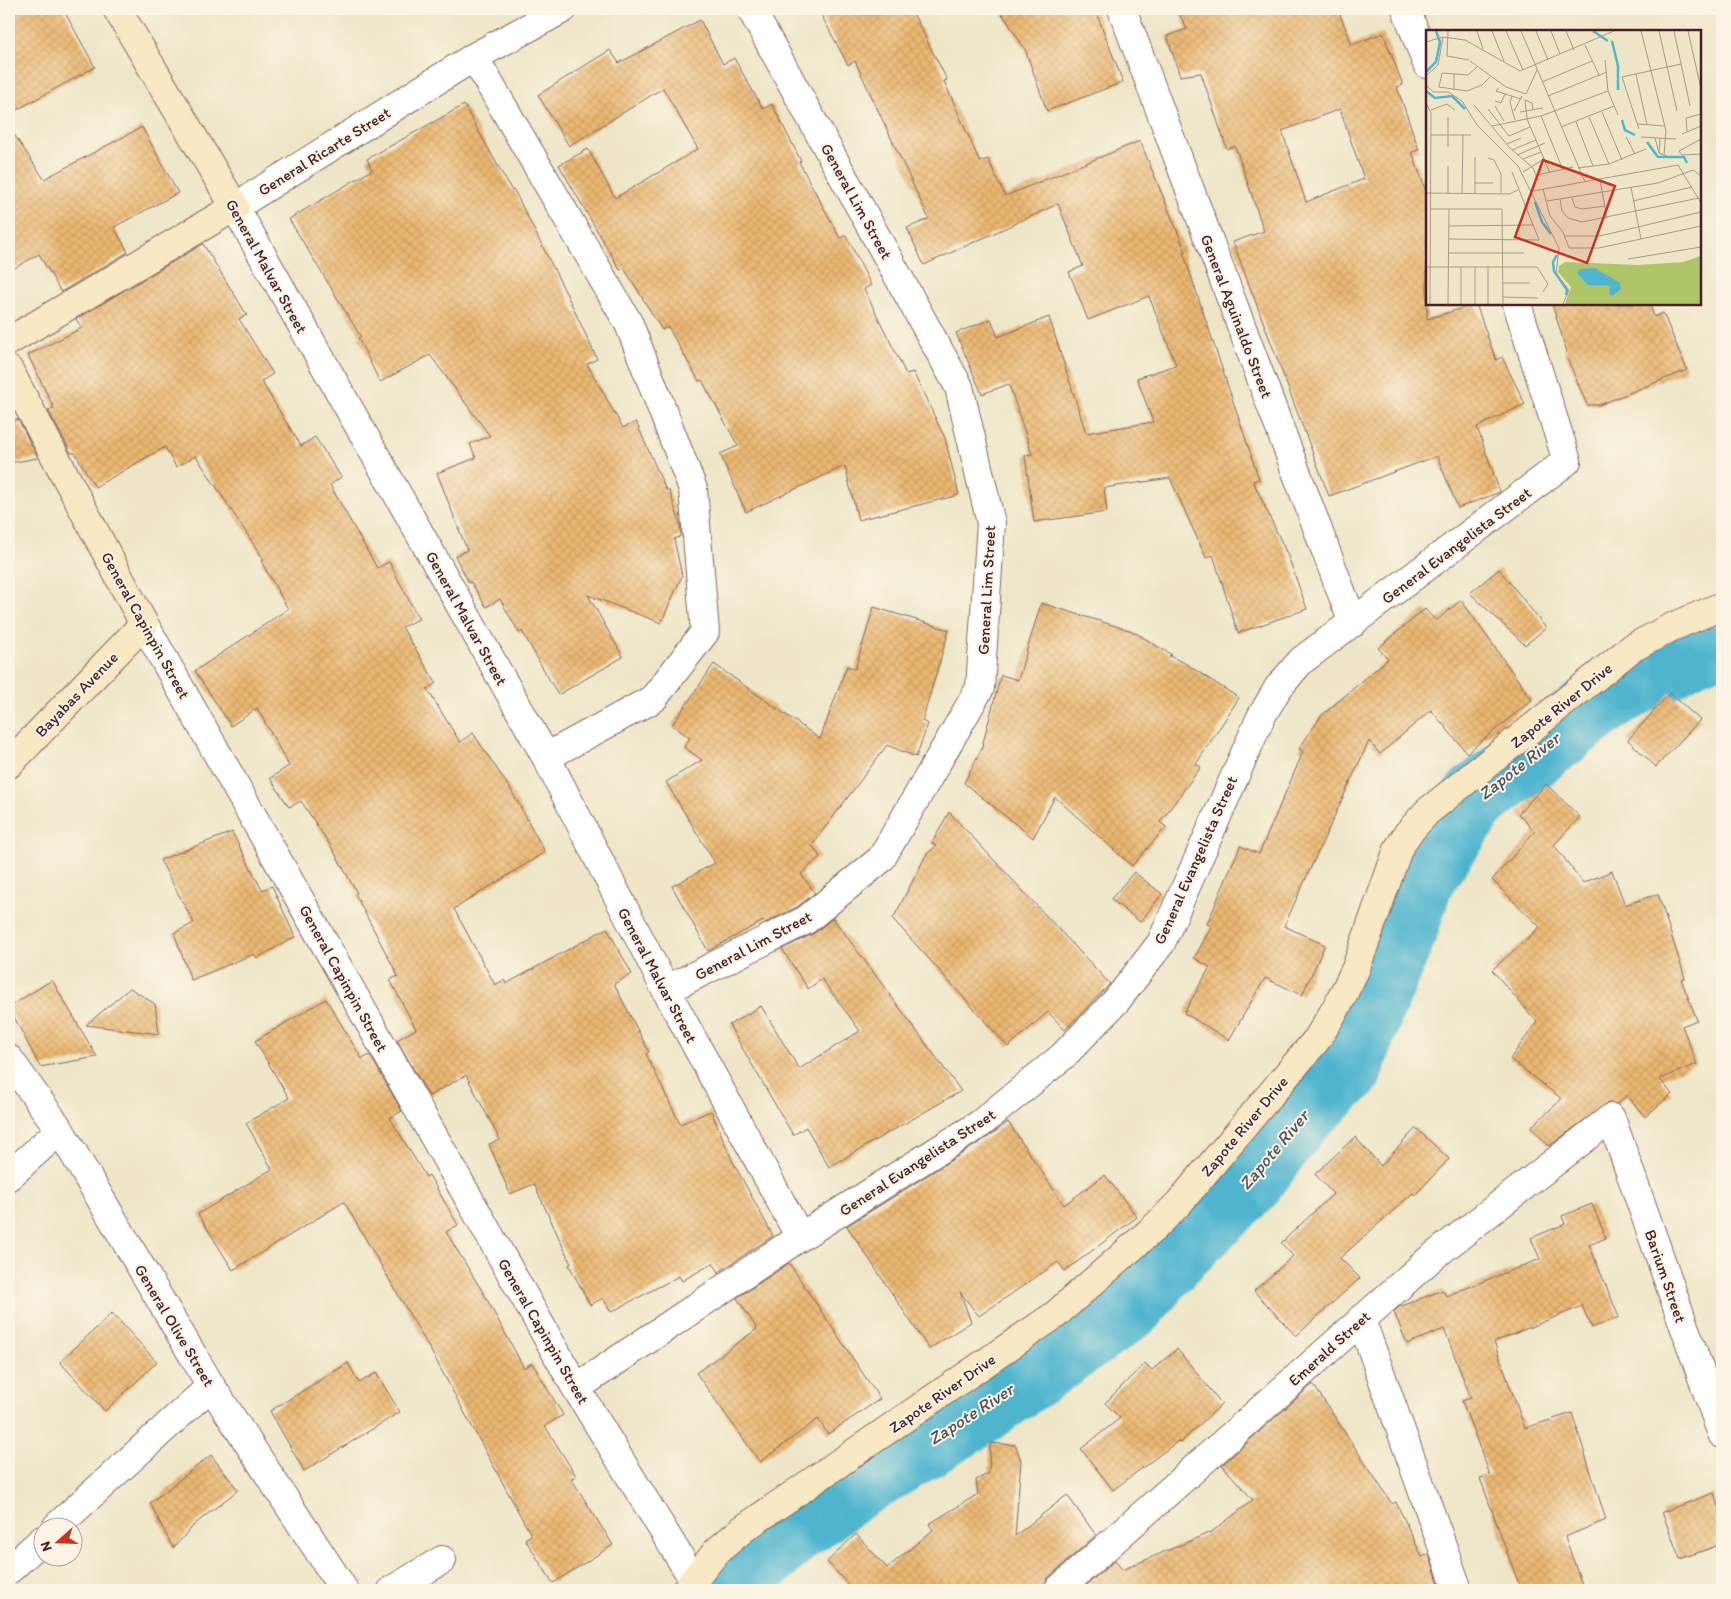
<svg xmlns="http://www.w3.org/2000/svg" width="1731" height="1599" viewBox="0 0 1731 1599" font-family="Itim,sans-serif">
<defs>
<pattern id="building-cross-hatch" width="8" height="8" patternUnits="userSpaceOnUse" patternTransform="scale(1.25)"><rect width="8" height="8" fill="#ebb872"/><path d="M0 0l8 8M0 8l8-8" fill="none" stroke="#cb9e63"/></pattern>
</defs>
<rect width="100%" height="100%" fill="#fcf5e5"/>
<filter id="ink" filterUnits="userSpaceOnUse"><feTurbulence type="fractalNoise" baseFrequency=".02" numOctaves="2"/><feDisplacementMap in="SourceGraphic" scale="10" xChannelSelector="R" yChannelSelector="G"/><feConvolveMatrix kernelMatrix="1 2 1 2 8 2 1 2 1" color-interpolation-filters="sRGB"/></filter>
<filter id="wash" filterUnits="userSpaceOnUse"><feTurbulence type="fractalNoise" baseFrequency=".0096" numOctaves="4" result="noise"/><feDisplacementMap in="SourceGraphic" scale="20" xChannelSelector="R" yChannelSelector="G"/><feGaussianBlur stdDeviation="1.12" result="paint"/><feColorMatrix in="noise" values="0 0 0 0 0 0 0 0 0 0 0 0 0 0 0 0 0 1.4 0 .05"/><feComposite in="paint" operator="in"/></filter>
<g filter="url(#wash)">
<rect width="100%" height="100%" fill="#eee6c7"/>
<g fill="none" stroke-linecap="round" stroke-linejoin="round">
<path stroke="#50b5cf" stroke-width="69" d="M 729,1590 L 794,1529 L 856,1485 L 974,1415 L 1130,1306 L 1171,1258 L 1248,1183 L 1296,1119 L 1348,1070 L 1365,1021 L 1404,928 L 1420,878 L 1477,797 L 1612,694 L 1694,650 L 1722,641"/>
</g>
<g id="blocks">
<path fill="url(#building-cross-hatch)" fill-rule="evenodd" d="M 9,9 L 63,9 L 95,67 L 9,114 Z
M 818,9 L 911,9 L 947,80 L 944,81 L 980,162 L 988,159 L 1005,196 L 1140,141 L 1186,252 L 1183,252 L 1259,479 L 1253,481 L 1288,556 L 1307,609 L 1238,633 L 1213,555 L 1206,558 L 1170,478 L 1104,488 L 1107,512 L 1034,522 L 1025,455 L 1032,454 L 1009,384 L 982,394 L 956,333 L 991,319 L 998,337 L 1049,317 L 1086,433 L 1153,422 L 1137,378 L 1176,365 L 1149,296 L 1088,320 L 1069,272 L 1083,266 L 1058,204 L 924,265 L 907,228 L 929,219 L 855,61 L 848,65 Z
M 999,9 L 1095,9 L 1123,82 L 1047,111 L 1025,49 Z
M 1177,9 L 1338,9 L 1352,45 L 1383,33 L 1403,85 L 1397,87 L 1419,150 L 1412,152 L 1427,194 L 1427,319 L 1476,304 L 1496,360 L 1502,357 L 1525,404 L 1477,427 L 1500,492 L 1458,508 L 1437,456 L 1329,496 L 1233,242 L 1264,231 L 1235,146 L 1227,149 L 1201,73 L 1180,76 L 1167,36 L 1187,29 ZM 1340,109 L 1364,179 L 1306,202 L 1282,131 Z
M 700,20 L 723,64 L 734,58 L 763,109 L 772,104 L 801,161 L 799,162 L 840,238 L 846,235 L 871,285 L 864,289 L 906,374 L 913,372 L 945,438 L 959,495 L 858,520 L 845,466 L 746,512 L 720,454 L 738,446 L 702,380 L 699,381 L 668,327 L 662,330 L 624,268 L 620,270 L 559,165 L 588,149 L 615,198 L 698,149 L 663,88 L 569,146 L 538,95 L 610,50 L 619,63 Z
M 464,105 L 512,191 L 514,190 L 571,303 L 597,359 L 587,364 L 623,428 L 636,422 L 666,490 L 669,490 L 680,523 L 681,536 L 674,539 L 682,576 L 661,623 L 588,595 L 623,657 L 558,695 L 522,631 L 519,633 L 500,599 L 486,607 L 471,582 L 469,583 L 455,556 L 467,550 L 437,473 L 476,458 L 470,444 L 490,436 L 430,355 L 380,382 L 358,338 L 361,337 L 289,219 L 372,170 L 367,159 Z
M 9,127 L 44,179 L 142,127 L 178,193 L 114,227 L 128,252 L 61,292 L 39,254 L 9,271 Z
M 203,244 L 247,315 L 239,319 L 273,374 L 261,381 L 301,446 L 315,437 L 341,477 L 330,485 L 377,568 L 389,562 L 419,619 L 402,627 L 436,683 L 427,689 L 460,742 L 473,733 L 511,790 L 545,852 L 454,909 L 495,985 L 504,980 L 506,984 L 607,928 L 632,974 L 614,984 L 649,1052 L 646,1054 L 680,1124 L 711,1111 L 733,1162 L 773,1236 L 719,1272 L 713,1263 L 682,1281 L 679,1276 L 611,1312 L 603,1298 L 590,1305 L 569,1265 L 571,1264 L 534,1184 L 510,1194 L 489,1144 L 500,1140 L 466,1075 L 429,1096 L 397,1040 L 416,1029 L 390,980 L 398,976 L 355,894 L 357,893 L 332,848 L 301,801 L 289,807 L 270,778 L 289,766 L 257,708 L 231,726 L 195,671 L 288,609 L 261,561 L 264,560 L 196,456 L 176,467 L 165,447 L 95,487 L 75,453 L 71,453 L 48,410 L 54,408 L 28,355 L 82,328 L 76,319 Z
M 1552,304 L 1650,304 L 1654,317 L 1663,313 L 1687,370 L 1599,405 L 1587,405 L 1565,353 L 1567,352 Z
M 18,419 L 38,458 L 9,463 L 9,422 Z
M 1499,569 L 1546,628 L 1525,645 L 1470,593 Z
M 1461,600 L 1532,700 L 1467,753 L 1431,710 L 1380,754 L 1369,741 L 1284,926 L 1325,945 L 1302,995 L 1265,978 L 1229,1040 L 1184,1013 L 1210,967 L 1194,958 L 1212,926 L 1207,924 L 1240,846 L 1259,854 L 1303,752 L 1299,749 L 1321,716 L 1388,659 L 1378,648 L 1425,609 L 1436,621 Z
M 1041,603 L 1132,631 L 1172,655 L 1169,656 L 1183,662 L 1239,698 L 1196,764 L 1201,767 L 1160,822 L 1166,827 L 1132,866 L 1055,797 L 1033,838 L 964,783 L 981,750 L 1001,675 L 1018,680 Z
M 874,607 L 949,630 L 922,721 L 928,724 L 916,757 L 887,745 L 812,845 L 820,857 L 801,874 L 815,893 L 797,907 L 765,923 L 763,921 L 708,951 L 672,886 L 715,863 L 666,782 L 702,760 L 684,747 L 690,738 L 672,725 L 714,664 L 820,739 L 847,666 L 855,669 Z
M 1670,693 L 1700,720 L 1656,767 L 1628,740 Z
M 1546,784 L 1580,817 L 1554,845 L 1583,883 L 1612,871 L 1625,905 L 1658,894 L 1685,978 L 1681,979 L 1697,1020 L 1682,1026 L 1697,1064 L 1660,1079 L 1672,1094 L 1645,1117 L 1627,1095 L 1617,1104 L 1608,1103 L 1549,1146 L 1531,1127 L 1562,1099 L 1510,1059 L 1537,1022 L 1492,970 L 1540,927 L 1492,880 L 1535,831 L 1518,814 Z
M 949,812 L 1110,984 L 1065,1030 L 1048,1012 L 1008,1047 L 893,919 L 926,855 L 936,846 L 932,843 Z
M 232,832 L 262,890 L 272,886 L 295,937 L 257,958 L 254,954 L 191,980 L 174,933 L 194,923 L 160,860 Z
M 1134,872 L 1162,894 L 1140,922 L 1111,899 Z
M 833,918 L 961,1091 L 829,1167 L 806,1127 L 793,1135 L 729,1025 L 761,1006 L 799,1069 L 860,1031 L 822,979 L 808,989 L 782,949 L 813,934 Z
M 52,980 L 63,999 L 97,1057 L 40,1067 L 9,1007 Z
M 130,988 L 155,1004 L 159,1034 L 86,1025 Z
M 326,999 L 362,1059 L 370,1055 L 402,1111 L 390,1118 L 426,1177 L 429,1175 L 458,1225 L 446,1232 L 484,1294 L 524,1368 L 532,1363 L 563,1415 L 545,1426 L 576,1476 L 571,1478 L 613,1545 L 553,1583 L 525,1539 L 531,1535 L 431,1351 L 344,1202 L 233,1270 L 198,1214 L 272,1169 L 246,1123 L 289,1098 L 255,1041 Z
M 1008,1122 L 1064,1205 L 1105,1175 L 1137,1217 L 1065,1271 L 1058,1262 L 979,1316 L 960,1292 L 971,1322 L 929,1349 L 847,1226 L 988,1137 Z
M 1416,1128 L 1449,1159 L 1415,1195 L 1413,1193 L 1340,1258 L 1360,1278 L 1296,1336 L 1254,1291 L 1293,1256 L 1281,1243 L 1333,1194 L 1315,1174 L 1355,1137 L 1381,1166 Z
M 1592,1204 L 1606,1238 L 1589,1245 L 1619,1317 L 1592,1328 L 1582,1306 L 1494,1342 L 1525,1428 L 1572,1413 L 1606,1520 L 1565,1537 L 1584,1590 L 1521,1590 L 1480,1478 L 1490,1475 L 1462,1401 L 1471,1398 L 1444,1329 L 1407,1344 L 1394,1312 L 1399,1307 L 1443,1290 L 1446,1296 L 1540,1259 L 1531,1238 L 1565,1224 L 1562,1216 Z
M 789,1263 L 880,1399 L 828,1434 L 818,1419 L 760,1462 L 696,1373 L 757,1329 L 737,1298 Z
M 112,1313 L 157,1362 L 105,1411 L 60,1362 Z
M 1177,1349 L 1222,1404 L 1180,1443 L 1178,1441 L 1113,1490 L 1081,1449 L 1120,1418 L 1105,1403 L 1145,1363 L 1152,1370 Z
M 348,1363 L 359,1383 L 376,1373 L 400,1412 L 304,1471 L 270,1411 Z
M 1313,1384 L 1392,1504 L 1396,1502 L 1422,1557 L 1429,1554 L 1441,1590 L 1081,1590 L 1115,1560 L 1122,1570 L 1213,1531 L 1253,1500 L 1222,1465 Z
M 990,1443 L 1015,1445 L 1021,1460 L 1015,1536 L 1067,1495 L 1096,1535 L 1048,1578 L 1043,1590 L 853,1590 L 827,1562 L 856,1534 L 887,1568 L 933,1530 L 929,1524 L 978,1494 L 976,1480 L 989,1473 Z
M 211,1455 L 238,1490 L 195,1524 L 173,1548 L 150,1503 Z
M 1714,1493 L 1722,1514 L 1722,1544 L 1680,1559 L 1662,1512 Z"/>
</g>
</g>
<g filter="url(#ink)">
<use href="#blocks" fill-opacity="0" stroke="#836562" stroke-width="1"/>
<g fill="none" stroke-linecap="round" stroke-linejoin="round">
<g stroke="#836562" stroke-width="30">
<path id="street" d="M 563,9 L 474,57 L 235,207 L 546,757 L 666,990 L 800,1237
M 1122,9 L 1353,623
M 1406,9 L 1427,64
M 474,57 L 629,324 L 693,489 L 705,632 L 653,699 L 546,757
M 144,624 L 576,1388 L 693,1579
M 666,990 L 806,920 L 881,859 L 980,688 L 991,523 L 959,387 L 751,9
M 9,1059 L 60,1130 L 211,1386 L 344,1590
M 9,1176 L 60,1130
M 1361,1319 L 1458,1590
M 576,1388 L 800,1237 L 980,1124 L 1063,1056 L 1117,1000 L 1161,943 L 1261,717 L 1278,688 L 1301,661 L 1567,461 L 1517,304
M 57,1526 L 211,1386
M 9,1570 L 42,1540
M 392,1590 L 442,1560
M 1058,1590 L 1430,1259 L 1611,1118 L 1722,1434"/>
</g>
<g stroke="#836562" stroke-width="30">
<path id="secondary" d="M 9,341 L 235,207 L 117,9
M 9,370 L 144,624 L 9,764
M 686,1590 L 716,1552 L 743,1529 L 1055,1315 L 1154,1228 L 1179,1203 L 1318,1038 L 1339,1003 L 1356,968 L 1398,849 L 1408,833 L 1427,812 L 1632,648 L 1672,627 L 1722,606"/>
</g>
<use href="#street" stroke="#fff" stroke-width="28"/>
<use href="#secondary" stroke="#f8e8c3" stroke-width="28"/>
</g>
</g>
<g text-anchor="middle" stroke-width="4" stroke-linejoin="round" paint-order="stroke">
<g font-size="16" fill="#4a1f2b" stroke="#fcf5e5">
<text transform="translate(324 151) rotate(-32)" y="6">General Ricarte Street</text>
<text transform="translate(857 201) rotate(61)" y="6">General Lim Street</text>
<text transform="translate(267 266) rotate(61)" y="6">General Malvar Street</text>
<text transform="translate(1237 316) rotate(69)" y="6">General Aguinaldo Street</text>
<text transform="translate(1456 545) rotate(-37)" y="6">General Evangelista Street</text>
<text transform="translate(986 590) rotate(-87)" y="6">General Lim Street</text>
<text transform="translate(467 618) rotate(61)" y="6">General Malvar Street</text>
<text transform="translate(146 625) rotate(61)" y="6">General Capinpin Street</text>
<text transform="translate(76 694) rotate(-46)" y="6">Bayabas Avenue</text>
<text transform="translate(1561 705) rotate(-39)" y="6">Zapote River Drive</text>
<text transform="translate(1195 860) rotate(-66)" y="6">General Evangelista Street</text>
<text transform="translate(753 945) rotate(-28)" y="6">General Lim Street</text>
<text transform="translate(658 975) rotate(62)" y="6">General Malvar Street</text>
<text transform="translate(344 978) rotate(61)" y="6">General Capinpin Street</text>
<text transform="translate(1244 1126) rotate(-50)" y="6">Zapote River Drive</text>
<text transform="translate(917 1162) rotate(-33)" y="6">General Evangelista Street</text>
<text transform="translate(1666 1276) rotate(71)" y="6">Barium Street</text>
<text transform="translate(175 1325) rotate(59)" y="6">General Olive Street</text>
<text transform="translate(544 1331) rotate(60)" y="6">General Capinpin Street</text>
<text transform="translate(1329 1348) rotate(-42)" y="6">Emerald Street</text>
<text transform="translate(942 1393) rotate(-35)" y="6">Zapote River Drive</text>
</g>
<g font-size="18" font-style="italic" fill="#4c5464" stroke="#fcf5e5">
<text transform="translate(1519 766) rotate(-38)" y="6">Zapote River</text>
<text transform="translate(1274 1150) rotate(-50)" y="6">Zapote River</text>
<text transform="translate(971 1414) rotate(-33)" y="6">Zapote River</text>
</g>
</g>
<g transform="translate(1426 30)">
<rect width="275" height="275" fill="#eee6c7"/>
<path d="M 275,226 L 275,274 L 139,274 L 145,257 L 132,242 L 133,236 L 139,232 L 212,235 L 257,232 Z" fill="#afc569"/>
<path d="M 169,238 L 194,253 L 195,259 L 186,266 L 183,264 L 184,256 L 162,255 L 151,243 L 154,239 Z" fill="#50b5cf"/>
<path fill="none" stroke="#50b5cf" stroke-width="2.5" d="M 167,1 L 182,11M 186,11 L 192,36 L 192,60M 0,42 L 10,32 L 14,12 L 10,1M 0,61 L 9,68 L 26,66 L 39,79M 196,90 L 199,100 L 209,105M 221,112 L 232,127 L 258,127 L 261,133M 109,172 L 116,192 L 125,204M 131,225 L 127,232 L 128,241 L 141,260 L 140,265"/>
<path fill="none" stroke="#ac9689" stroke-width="1" d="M 22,1 L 21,26 L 43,30M 51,1 L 57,19M 66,1 L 78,31M 80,1 L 97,40M 95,1 L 159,152M 110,1 L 122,30M 125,1 L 134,24M 140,1 L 148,20M 215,1 L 240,101 L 238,125M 233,1 L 251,81M 248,1 L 264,76M 262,1 L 275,59M 0,12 L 17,7 L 39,10 L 94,41 L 188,1M 159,15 L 173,45M 179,30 L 182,61 L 192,85M 44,31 L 80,57 L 100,64 L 111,40M 51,37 L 42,45 L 16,43 L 13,57 L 41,61 L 56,55 L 64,47M 210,44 L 221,95M 0,46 L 12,35 L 17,7M 116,52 L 166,31M 0,55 L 7,62 L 22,62 L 36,71 L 51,95 L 92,136 L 133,218 L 130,244 L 143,260 L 137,274M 72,58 L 70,61 L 95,69M 28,60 L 28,44M 86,66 L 84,72 L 89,90M 122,66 L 181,42M 69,71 L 75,73 L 79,64M 0,73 L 5,83 L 4,274M 48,75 L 83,117 L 107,138 L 112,150M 69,76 L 78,91M 62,79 L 83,106M 5,80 L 21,74 L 29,80M 107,80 L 106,73 L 99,70 L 101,89 L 124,143M 88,81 L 96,66M 94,82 L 117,78M 176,82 L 196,130M 115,86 L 137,140M 22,87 L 22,117M 163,87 L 183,134M 150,92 L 167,136M 212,94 L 239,96M 66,96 L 115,86 L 182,61M 135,97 L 188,76M 213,99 L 196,47 L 255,34M 261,101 L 260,88 L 275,84M 256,104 L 275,96M 5,105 L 45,105M 83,106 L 104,97M 200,107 L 209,124M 215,107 L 250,109M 229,108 L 233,123 L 243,127M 275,109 L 253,121 L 256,125 L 275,124M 81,114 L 95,108M 86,120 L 110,110M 233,123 L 234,108M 91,125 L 119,113M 49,127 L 49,163M 62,128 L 68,130 L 75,144 L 75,163M 97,129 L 115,122M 152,138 L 183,134 L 220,119M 97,142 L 118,129M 111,145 L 147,137M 174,150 L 181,189M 49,153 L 67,153M 205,157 L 215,209M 117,159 L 124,186 L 137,202 L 143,218 L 173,218 L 275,196M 107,161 L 252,135 L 275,173M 0,163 L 83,164 L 92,160M 22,163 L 22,136M 36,163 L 37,105M 146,168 L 149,177 L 156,179 L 179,176M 134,169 L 136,181 L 142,188 L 156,192 L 273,168M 121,171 L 232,153 L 267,140 L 275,146M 207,171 L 266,157M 5,179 L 76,179 L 77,274M 23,196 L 108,195M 139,206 L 174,206 L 275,182M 23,209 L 113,210 L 86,142M 23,223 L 98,223M 202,229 L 275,217M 0,237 L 111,237 L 122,254 L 117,262M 35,237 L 35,274M 77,253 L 104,253M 77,267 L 112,268M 22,274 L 23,180M 49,274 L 49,237M 62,274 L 62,237"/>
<path fill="#c8321e" fill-opacity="0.15" stroke="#c8321e" stroke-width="2.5" d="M 117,130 L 189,156 L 161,233 L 89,207 Z"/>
<rect width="275" height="275" fill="none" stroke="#4a1f2b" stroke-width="2.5"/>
</g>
<rect width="1731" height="1599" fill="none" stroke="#fcf5e5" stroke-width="30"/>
<g transform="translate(58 1542) rotate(250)"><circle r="24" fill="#fcf5e5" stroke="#b59f9b"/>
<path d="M0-4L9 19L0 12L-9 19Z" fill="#c8321e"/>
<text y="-8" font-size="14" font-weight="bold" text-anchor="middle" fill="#4a1f2b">N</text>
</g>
</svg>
